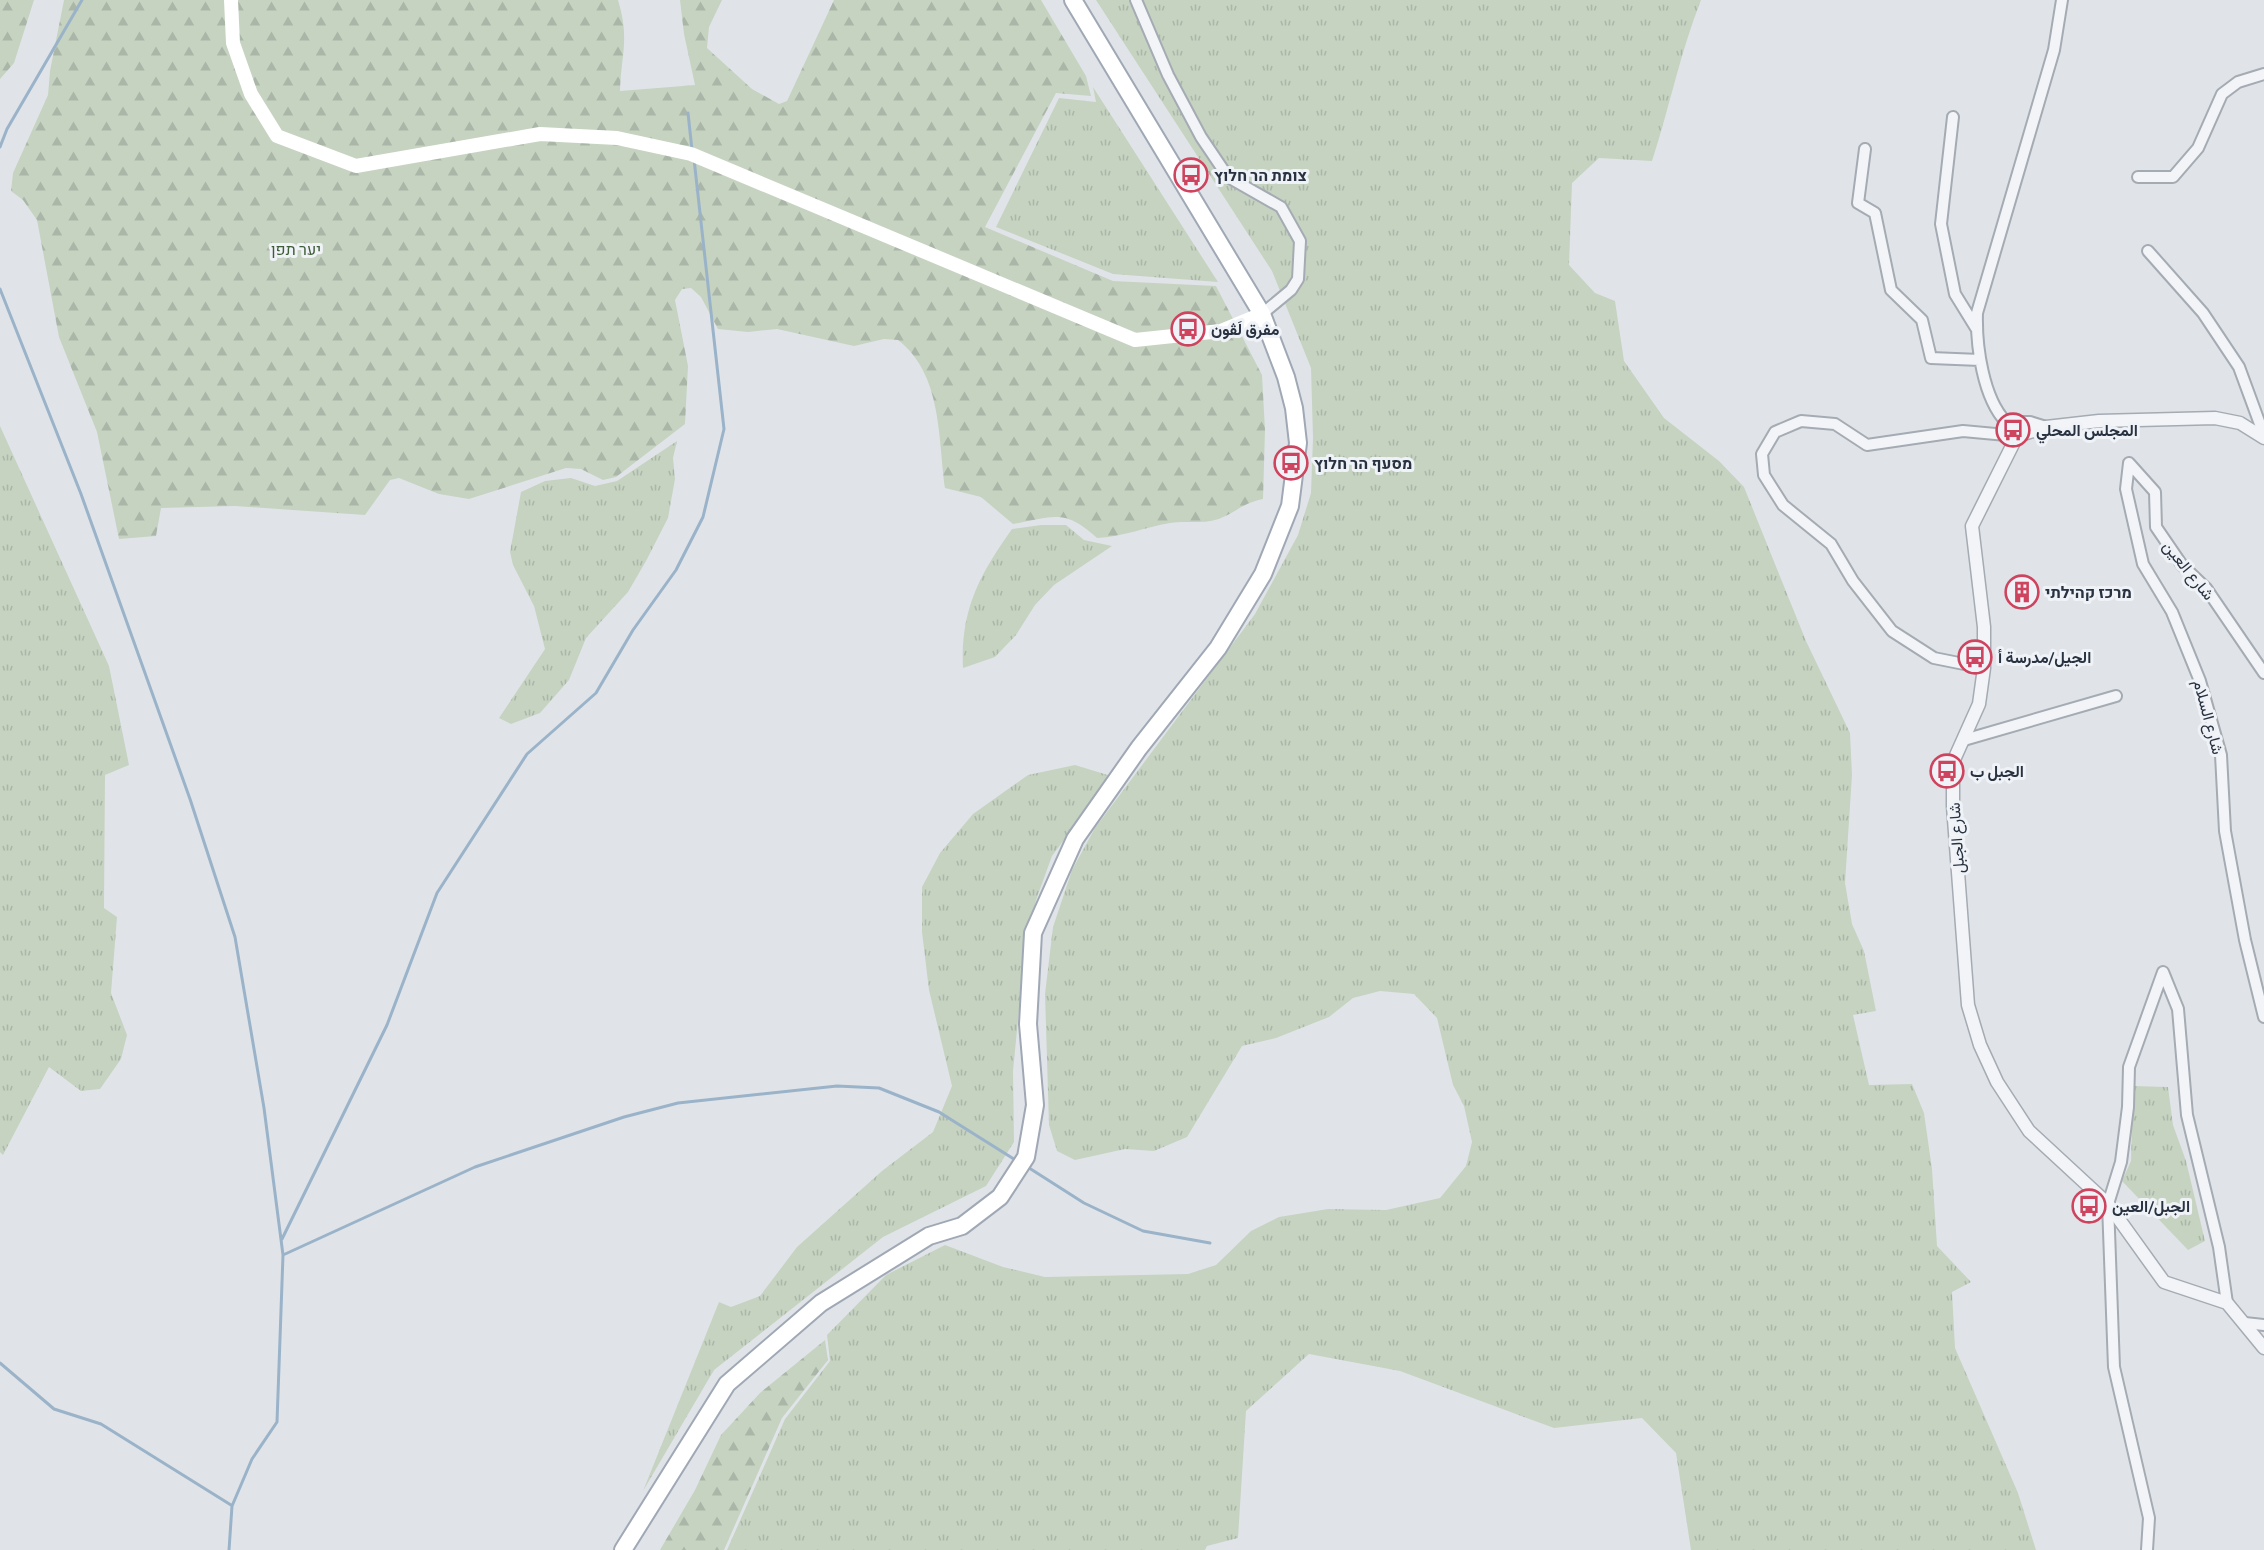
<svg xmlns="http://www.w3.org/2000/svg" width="2264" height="1550" viewBox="0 0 2264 1550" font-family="'PT Sans Narrow',Vazirmatn,Heebo,sans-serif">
<defs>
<pattern id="grass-tufts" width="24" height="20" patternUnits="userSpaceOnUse" patternTransform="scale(1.5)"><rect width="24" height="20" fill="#c6d3c1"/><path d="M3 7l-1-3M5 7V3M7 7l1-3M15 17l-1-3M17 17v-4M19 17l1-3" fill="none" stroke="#aab6a7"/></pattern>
<pattern id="forest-firs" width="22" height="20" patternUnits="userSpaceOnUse" patternTransform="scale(1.5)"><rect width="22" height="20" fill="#c6d3c1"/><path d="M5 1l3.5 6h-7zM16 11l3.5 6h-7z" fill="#aab6a7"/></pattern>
</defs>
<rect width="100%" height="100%" fill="#e0e4e9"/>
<path fill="url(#grass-tufts)" d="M 1096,0 L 1701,0 C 1680,53 1670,106 1652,161 L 1599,158 L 1572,183 L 1569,265 L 1595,293 L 1615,301 L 1624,361 L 1664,418 L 1719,461 L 1744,487 L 1806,641 L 1850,733 L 1852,775 L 1845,883 L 1852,924 L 1864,951 L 1876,1011 L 1853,1015 L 1869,1085 L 1912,1084 L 1924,1113 L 1932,1169 L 1937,1246 L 1971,1282 L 1952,1292 L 1955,1348 L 2018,1493 L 2036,1550 L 1691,1550 L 1676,1453 L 1642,1418 L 1554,1428 L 1400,1371 L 1309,1354 L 1246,1411 L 1238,1538 L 1207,1546 L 1205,1550 L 727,1550 L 785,1419 L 830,1361 L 827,1335 L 886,1275 L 945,1245 L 1003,1267 L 1045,1277 L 1188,1274 L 1216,1265 L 1251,1231 L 1279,1217 L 1328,1209 L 1386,1210 L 1440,1198 L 1466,1166 L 1472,1142 L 1464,1106 L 1453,1085 L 1437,1018 L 1414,994 L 1380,991 L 1353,998 L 1329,1017 L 1276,1038 L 1242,1046 L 1187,1137 L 1154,1151 L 1125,1149 L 1075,1160 L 1057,1151 L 1049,1125 L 1045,994 L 1053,927 L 1072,870 L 1095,828 L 1255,614 L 1298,535 L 1311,493 L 1313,438 L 1311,368 L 1272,271 Z
M 1093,87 L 1218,282 L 1113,274 L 996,227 L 1059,98 L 1096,102 Z
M 0,426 L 109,666 L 129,765 L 105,775 L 104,908 L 117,917 L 111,993 L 127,1035 L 121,1059 L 100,1089 L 81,1091 L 49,1067 L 3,1155 L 0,1152 Z
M 677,441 L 673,458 L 675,479 L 668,518 L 646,561 L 628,592 L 586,638 L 569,680 L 540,713 L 511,724 L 499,718 L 545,649 L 534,606 L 513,565 L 510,552 L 521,492 L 545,481 L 571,478 L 595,486 L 617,481 Z
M 1041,525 L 1066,525 L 1084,540 L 1112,546 L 1054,585 L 1035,605 L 1016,635 L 995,657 L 963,668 C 960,610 980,574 1012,529 Z
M 1075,765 L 1111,776 L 1052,856 L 1036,900 L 1023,969 L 1013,1071 L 1014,1142 L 986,1186 L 883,1237 L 714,1370 L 643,1491 L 719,1302 L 731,1307 L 760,1296 L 797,1247 L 882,1171 L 933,1132 L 952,1086 L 929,990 L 922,932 L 922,887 L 940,853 L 973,814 L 1028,775 Z
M 2133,1086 L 2168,1087 L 2173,1125 L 2186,1161 L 2205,1241 L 2188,1250 L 2122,1181 L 2131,1161 Z"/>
<path fill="url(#forest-firs)" d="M 0,0 L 34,0 L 14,63 L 0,79 Z
M 64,0 L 618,0 C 630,40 621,54 620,91 L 695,85 L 684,34 L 680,0 L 722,0 L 709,27 L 707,48 L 752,89 L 779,104 L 787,101 L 834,0 L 1041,0 L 1086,76 L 1091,96 L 1056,93 L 985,227 L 1113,281 L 1216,286 L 1262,375 L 1265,430 L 1263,499 C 1243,503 1238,511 1221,518 C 1205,525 1187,520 1170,523 C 1145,527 1123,537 1097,538 C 1064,508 1054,517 1013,524 L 981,497 L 945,488 C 938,437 942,374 898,340 L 884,339 L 854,346 L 777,329 L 748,332 L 718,329 L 701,297 L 691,288 L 682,289 L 675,300 L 688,366 L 685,424 L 616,477 L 603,480 L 581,469 L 566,468 L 469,499 L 439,494 L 399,478 L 390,480 L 365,515 L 235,506 L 161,508 L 156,536 L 119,539 L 97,432 L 59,337 L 37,220 L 23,200 L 11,191 L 13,173 L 48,95 L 50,71 Z
M 825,1340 L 828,1360 L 782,1418 L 724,1550 L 660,1550 L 695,1490 L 721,1435 L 760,1393 Z"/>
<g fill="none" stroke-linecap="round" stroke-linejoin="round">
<path stroke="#9ab3c9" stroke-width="3" d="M 688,113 L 692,150
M 0,147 L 7,129 L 82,0
M 0,289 L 81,494 L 190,799 L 235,937 L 264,1108 L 283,1255 L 277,1422 L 252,1459 L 232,1506 L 229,1550
M 1026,1166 L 1084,1203 L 1143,1231 L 1210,1243
M 282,1239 L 387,1025 L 437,893 L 527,754 L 596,693 L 633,630 L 676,570 L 703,517 L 724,429 L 694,159
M 283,1255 L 475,1167 L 624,1117 L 678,1103 L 837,1086 L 879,1088 L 939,1112 L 1017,1161
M 0,1363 L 54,1409 L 101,1424 L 231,1505"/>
<g stroke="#a5abb3" stroke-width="14">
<path id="minor" d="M 1136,0 L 1168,75 L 1201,137 L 1228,177 L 1281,207 L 1300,241 L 1298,279 L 1291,290 L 1262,314
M 1953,117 L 1941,224 L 1955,294 L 1976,328
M 1865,149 L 1858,203 L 1875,213 L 1891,290 L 1922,320 L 1931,358 L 1980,360
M 2138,177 L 2173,177 L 2198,148 L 2222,94 L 2238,82 L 2264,74
M 2148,251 L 2203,313 L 2239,367 L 2264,435
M 2046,427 L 2030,422 L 2006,422 C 1983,398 1976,346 1977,313 L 2054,50 L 2062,0
M 2129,463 L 2126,489 L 2143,564 L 2172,612 L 2200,681 L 2221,755 L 2225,831 L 2245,940 L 2264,1017
M 2129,463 L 2155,492 L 2156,527 L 2182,565 L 2206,588 L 2264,673
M 1984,668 L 1934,658 L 1892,631 L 1853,581 L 1831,544 L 1783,505 L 1764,475 L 1762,454 L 1775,432 L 1801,421 L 1835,424 L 1867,445 L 1963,431 L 2017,436
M 1964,740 L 2116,696
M 2245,1323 L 2264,1325
M 2147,1550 L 2149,1518 L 2114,1367 L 2108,1204 L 2121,1162 L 2128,1107 L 2129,1067 L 2163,972 L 2178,1009 L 2187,1115 L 2219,1247 L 2227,1303"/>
</g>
<g stroke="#a5abb3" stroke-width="15">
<path id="tertiary" d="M 2264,438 L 2240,423 L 2215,418 L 2099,421 L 2046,427 L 2017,436 L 1972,526 L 1984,627 L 1984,668 L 1979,704 L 1953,762 L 1953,806 L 1968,1005 L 1980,1045 L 1997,1082 L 2029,1131 L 2108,1204 L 2164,1282 L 2227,1303 L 2264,1348"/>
</g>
<g stroke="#9fa8b4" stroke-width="20">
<path id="primary" d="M 623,1550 L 727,1384 L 821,1303 L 929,1236 L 962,1226 L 1000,1197 L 1026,1157 L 1035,1105 L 1028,1024 L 1033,933 L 1075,839 L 1139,748 L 1218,648 L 1263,574 L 1290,506 L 1298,443 L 1294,408 L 1286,377 L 1262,314 L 1073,0"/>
</g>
<use href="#minor" stroke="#f2f4f7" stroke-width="10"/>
<use href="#tertiary" stroke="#f2f4f7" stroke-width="12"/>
<path stroke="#fff" stroke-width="14" d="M 231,0 L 233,43 L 251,94 L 277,136 L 356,166 L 540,134 L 617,138 L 691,154 L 1135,340 L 1221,331 L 1262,314"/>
<use href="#primary" stroke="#fff" stroke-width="16"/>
</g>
<defs>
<g id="bus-ring" transform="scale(1.725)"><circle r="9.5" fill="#eff2f6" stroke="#ce445e" stroke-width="1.5"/><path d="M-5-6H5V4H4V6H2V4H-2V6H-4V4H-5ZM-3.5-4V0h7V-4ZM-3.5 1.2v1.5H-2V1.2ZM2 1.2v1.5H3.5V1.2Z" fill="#ce445e"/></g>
<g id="building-ring" transform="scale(1.725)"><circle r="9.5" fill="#eff2f6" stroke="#ce445e" stroke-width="1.5"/><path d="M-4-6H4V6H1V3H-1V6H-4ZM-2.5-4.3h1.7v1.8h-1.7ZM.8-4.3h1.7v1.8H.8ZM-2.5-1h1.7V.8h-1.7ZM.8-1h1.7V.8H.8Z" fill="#ce445e"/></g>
</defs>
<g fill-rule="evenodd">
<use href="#bus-ring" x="1191" y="175"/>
<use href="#bus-ring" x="1188" y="329"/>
<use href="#bus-ring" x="2013" y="430"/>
<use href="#bus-ring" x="1291" y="463"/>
<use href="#building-ring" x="2022" y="592"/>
<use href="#bus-ring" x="1975" y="657"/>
<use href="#bus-ring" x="1947" y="771"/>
<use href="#bus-ring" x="2089" y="1206"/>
</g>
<g text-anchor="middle" stroke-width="6" stroke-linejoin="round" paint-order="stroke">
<g font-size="16" font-weight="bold" fill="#283240" stroke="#eff2f6" text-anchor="start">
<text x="1214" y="181">צומת הר חלוץ</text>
<text x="1211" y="335">مفرق لَڤون</text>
<text x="2036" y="436">المجلس المحلي</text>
<text x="1314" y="469">מסעף הר חלוץ</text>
<text x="2045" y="598">מרכז קהילתי</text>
<text x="1998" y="663">الجيل/مدرسة أ</text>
<text x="1970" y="777">الجبل ب</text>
<text x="2112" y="1212">الجبل/العين</text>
</g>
<g font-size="16" fill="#3e5c36" stroke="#eff2f6">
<text x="296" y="255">יער תפן</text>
</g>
<g font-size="16" fill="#283240" stroke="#eff2f6">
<text transform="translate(2189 570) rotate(51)" y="6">شارع العين</text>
<text transform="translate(2209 717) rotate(75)" y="6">شارع السلام</text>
<text transform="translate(1956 838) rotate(-94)" y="6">شارع الجبل</text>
</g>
</g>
</svg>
